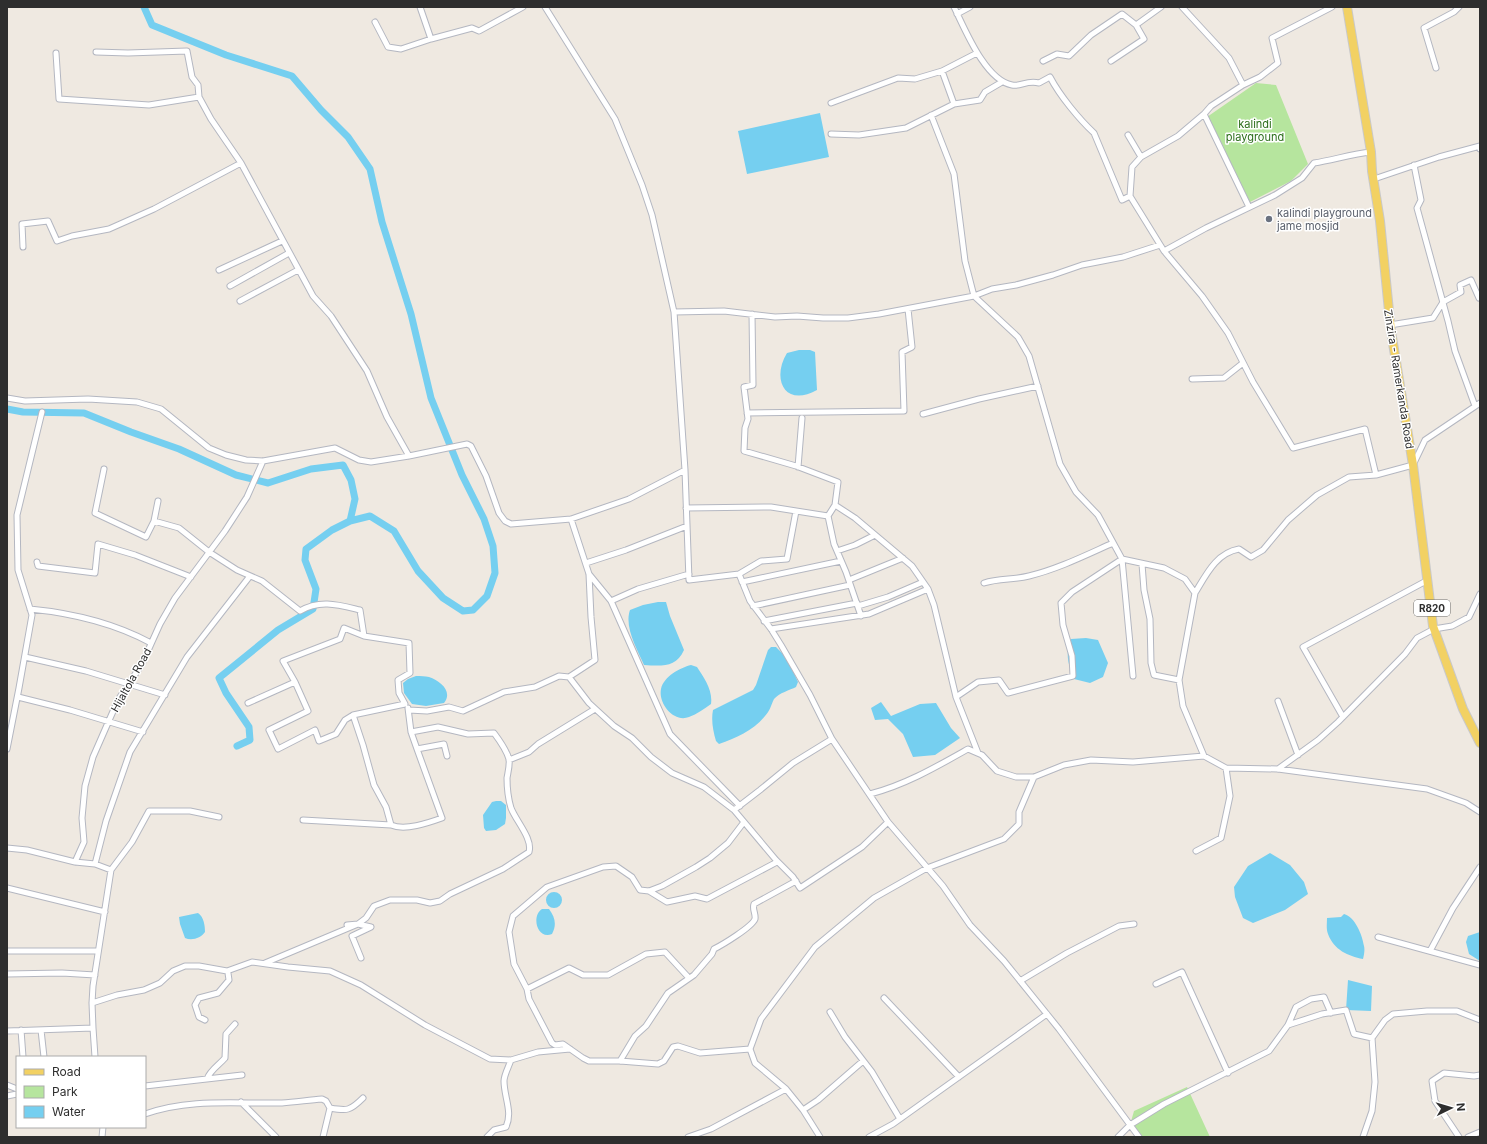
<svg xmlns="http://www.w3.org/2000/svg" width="1487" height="1144" viewBox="0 0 1487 1144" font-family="Inter,sans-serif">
<rect width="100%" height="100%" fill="#efe9e1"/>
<path fill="#b6e59e" d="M 1256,83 L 1276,85 L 1308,164 L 1291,181 L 1250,202 L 1207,117 Z
M 1187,1087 L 1210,1137 L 1139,1137 L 1130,1125 L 1134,1111 Z"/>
<path fill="#75cff0" d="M 820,113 L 829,157 L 747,174 L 738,131 Z
M 799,350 L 810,350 L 815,352 L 817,390 C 785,408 771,379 787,353 Z
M 658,602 L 666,602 L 670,616 L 684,650 C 676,668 661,666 644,665 C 637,649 624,627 630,610 L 643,605 Z
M 1086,638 L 1098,640 L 1108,663 L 1103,677 L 1090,683 L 1074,679 C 1068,664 1065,654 1071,639 Z
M 771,647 L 776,647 L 787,658 L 798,682 L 796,687 C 790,690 779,693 774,699 C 771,705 770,711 765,716 C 754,730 736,738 719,744 L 716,741 C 713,731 711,720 713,710 L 753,690 L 756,685 L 768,650 Z
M 691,665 L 697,667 C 704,678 713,690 711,704 C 704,709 697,714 689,717 C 674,723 658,704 661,689 C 664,676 680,668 691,665 Z
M 416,676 C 421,676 425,676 429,677 C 441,681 453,692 444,703 L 426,706 L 412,704 L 404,693 L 403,683 L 408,679 Z
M 881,702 L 891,716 L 920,704 L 936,703 L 951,728 L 960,738 L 935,755 L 913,757 L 903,734 L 888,719 L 875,720 L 871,708 Z
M 496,801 L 501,801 L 506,805 L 506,818 L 505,824 L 496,830 L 486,831 L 484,828 L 483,815 L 492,802 Z
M 1270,853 L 1290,865 L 1304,882 L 1308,894 L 1285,910 L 1253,923 L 1243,918 L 1235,897 L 1234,887 L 1248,866 Z
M546 900a8 8 0 1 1 16 0a8 8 0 1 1-16 0Z
M 542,909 L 549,909 C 555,917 557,925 552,934 C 537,940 531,916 542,909 Z
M 198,913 C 204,917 205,926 205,932 C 201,938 192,941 185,938 L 180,924 L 179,917 Z
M 1344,914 C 1355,917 1362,934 1364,946 C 1365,950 1364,955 1363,959 C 1348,956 1334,950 1328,934 C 1326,929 1327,923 1327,918 L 1341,917 Z
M 1480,932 L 1480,961 L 1469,954 L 1466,942 L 1468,936 Z
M 1348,980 L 1372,986 L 1371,1011 L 1346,1010 Z"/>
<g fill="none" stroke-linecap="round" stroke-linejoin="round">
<path stroke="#75cff0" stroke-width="7" d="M 144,7 L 152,25 L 226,55 L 292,76 L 321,110 L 348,137 L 370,169 L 382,222 L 411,314 L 431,398 L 462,475 L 484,519 L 493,546 L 495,573 L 487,596 L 473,610 L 463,611 L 443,598 L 418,571 L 394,531 L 370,516 L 350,521
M 7,409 L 23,412 L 84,413 L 131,432 L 179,449 L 236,475 L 268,483 L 311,469 L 343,465 L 351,480 L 355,499 L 350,521 L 332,530 L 306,549 L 305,560 L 316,589 L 313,609 L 278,630 L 219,678 L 226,693 L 249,727 L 250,740 L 237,746"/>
<g stroke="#b4b7c1" stroke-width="7">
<path id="minor" d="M 420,7 L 431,39 L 472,28 L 479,31 L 523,7
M 954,7 C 965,29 985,80 1012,85 C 1021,87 1026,80 1039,83 L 1050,77 C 1060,96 1079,119 1094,133 L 1122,200 L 1130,196 L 1132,167 L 1141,157 L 1178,136 L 1204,114
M 1182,7 L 1229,58 L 1243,85 L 1211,106 L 1204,114 L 1249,207
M 957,14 L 970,7
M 375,22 L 388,47 L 401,49 L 431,39
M 1136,25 L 1161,7
M 96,52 L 128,53 L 187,51 L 192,77 L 198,85 L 199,97 L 211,119 L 241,163 L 313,296 L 331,316 L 367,371 L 387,417 L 409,456
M 56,53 L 59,99 L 149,105 L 199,97
M 1043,61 L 1057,54 L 1069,56 L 1091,35 L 1122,14 L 1136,25 L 1144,39 L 1111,61
M 1436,68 L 1424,28 L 1454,12 L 1459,7
M 942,71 L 954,104
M 1243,85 L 1260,77 L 1278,63 L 1272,38 L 1332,7
M 831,103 L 898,78 L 915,79 L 942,71 L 977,53
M 931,115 L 954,174 L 965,261 L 974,296 L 1018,337 L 1029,356 L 1060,464 L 1076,492 L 1098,515 L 1122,559 L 1164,568 L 1185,579 L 1195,593 L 1179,680 L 1183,706 L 1204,756 L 1226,768 L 1278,769 L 1427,789 L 1466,803 L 1480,812
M 831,134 L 859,135 L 906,128 L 954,104 L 980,100 L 985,92 L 1002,82
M 1128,135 L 1141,157
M 1414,165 L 1421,200 L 1417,208 L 1448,321 L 1455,351 L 1475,406
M 1374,179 L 1439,157 L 1480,146 L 1480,149
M 1130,196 L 1164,251 L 1202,296 L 1228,333 L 1253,382 L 1293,448 L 1365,429 L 1376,475 L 1413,465 L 1425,440 L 1480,403
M 23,247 L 22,224 L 48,221 L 57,241 L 72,236 L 109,229 L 154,209 L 241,163
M 1164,251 L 1206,228 L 1275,195 L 1302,178 L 1314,163 C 1333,160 1352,154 1371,152
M 219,270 L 282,241
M 230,286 L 289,253
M 240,301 L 298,270
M 674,312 L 724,311 L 775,317 L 797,316 L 823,318 L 848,318 L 879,314 L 974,296 L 992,289 L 1016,285 L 1053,275 L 1082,265 L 1123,257 L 1160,245
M 752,314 L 753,385 L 744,387 L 748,419 L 745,428 L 744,451 L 796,466 L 838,482 L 835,505 L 855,518 L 912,566 L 928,589
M 1390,325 L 1433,318 L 1443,302 L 1461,292 L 1460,285 L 1471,280 L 1479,298 L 1480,297
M 1192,379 L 1224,378 L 1243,363
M 7,398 L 25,401 L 88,399 L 137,402 L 161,409 L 209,448 L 226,455 L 246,460 L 263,461 L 335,448 L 359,460 L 371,462 L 409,456 L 467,444 L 471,446 L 486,476 L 499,513 L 505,521 L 511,524 L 571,519 L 629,499 L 685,470 L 674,312 L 652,215 L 642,185 L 615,119 L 545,7
M 747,413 L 904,411 L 902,352 L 912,347 L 908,309
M 923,414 L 979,399 L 1038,386
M 798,467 L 802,418
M 104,469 L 95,513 L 146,537 L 154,521
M 685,470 L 689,580 L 739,574 L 750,601 L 771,629 L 781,645 L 810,695 L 832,739 L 888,822 L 943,886 L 970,925 L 1004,961 L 1059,1029 L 1139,1137
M 158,501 L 154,521 L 179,528 L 209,552 L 237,570 L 262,581 L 300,611 C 320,599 339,605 360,610 L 364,636 L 344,628 L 340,639 L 283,661 L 295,682 L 308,711 L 269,730 L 278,749 L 315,730 L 319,741 L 336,734 L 345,720 L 353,715 L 405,704 L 399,693 L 398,680 L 410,673 L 409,643 L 364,636
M 686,508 L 771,507 L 828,516 L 835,505
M 828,516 L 834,544 L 846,572 L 861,616
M 837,551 L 855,545 L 875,535
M 37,562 L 38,566 L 95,573 L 98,544 L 135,555 L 191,577
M 586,563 L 626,550 L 687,526
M 1142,564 L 1144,590 L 1150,619 L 1151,663 L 1154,675 L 1179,680
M 589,574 L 611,601 L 670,734 L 740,806
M 739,574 L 761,561 L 787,559 L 796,511
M 849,580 L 903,558
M 742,582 L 841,561
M 984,583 C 999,578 1014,580 1029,576 C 1058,569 1086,555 1113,543
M 1195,593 C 1206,575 1216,553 1239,549 L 1251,557 L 1263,550 L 1288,520 L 1317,495 L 1349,477 L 1376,475
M 611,601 L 638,589 L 689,574
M 753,606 L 850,585
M 858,606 L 888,597 L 923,582
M 30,609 C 71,613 114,623 151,643
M 764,621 L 857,603
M 771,629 L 869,614 L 928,589 L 934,605 L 956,697 L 978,753
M 25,657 L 86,671 L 165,695
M 569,677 L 595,660 L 591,617 L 589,574 L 571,519
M 18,697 L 70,710 L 143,732
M 956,697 L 978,682 L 999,680 L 1008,693 L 1073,676 L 1072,656 L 1063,625 L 1061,603 L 1072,592 L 1122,559 L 1133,676
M 1278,701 L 1298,755
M 248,703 L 295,682
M 408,708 L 411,732 L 417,749 L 444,744 L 447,756
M 409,710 L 427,711 L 449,707 L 463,711 L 504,692 L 535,687 L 559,676 L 569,677 L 589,703 L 614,726 L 632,738 L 651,757 L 672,773 L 704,787 L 734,810 L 760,790 L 793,763 L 832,739
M 353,715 L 363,745 L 374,785 L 386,807 L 391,825 C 405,831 428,823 442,818 L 417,749
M 1343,717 L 1303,647 L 1428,580
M 7,749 L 19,688 L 32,615 L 18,570 L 17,515 L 42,412
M 509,760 L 529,752 L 538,744 L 595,709
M 1278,769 L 1318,740 L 1338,722 L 1405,654 L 1417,638 L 1434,629 L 1452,626 L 1469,617 L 1480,594
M 870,794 C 905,785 936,767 968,749 L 982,755 L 997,771 L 1016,777 L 1034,777 L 1064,765 L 1091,760 L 1133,762 L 1204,756
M 734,810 L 776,860 L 793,877 L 800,888 L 862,847 L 888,822
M 303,820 L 391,825
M 744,822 L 728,843 L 710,858 L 696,867 L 662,886 L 649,891 L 640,890 L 632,877 L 616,866 L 603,867 L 547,887 L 513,916 L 509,932 L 514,964 L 527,989 L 529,999 L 552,1043 L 555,1045 L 563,1044 L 583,1058 L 589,1061 L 620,1061 L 658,1064 L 664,1061 L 673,1047 L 678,1046 L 700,1053 L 750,1049 L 755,1063 L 786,1089 L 803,1110 L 820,1137
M 7,848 L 27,850 L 75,862 L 95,864 L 111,870 L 93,986 L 92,1003 L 93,1028
M 1196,851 L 1221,838 L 1230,796 L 1226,768
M 75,862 L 84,842 L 82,818 L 85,786 L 93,757 L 118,700 L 142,664 L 160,624 L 175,598 L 225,531 L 247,497 L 263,461
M 95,864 L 106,821 L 130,752 L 187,657 L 250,576
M 111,870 L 132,842 L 149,811 L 190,811 L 219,817
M 7,888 L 105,912
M 649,891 L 667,902 L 695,896 L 707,899 L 777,862
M 347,925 L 358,924 L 366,918 L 374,906 L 390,900 L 417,900 L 430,903 L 440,901 L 450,894 L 503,869 L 529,852 C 533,839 516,821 511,808 C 508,798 507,788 507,778 C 508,772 510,765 509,759 C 506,749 500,741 494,733 L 468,734 L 438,727 L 411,732
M 1378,937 L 1480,965
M 7,951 L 98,951
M 1430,951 L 1453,908 L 1480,867
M 265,963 L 358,924 L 371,927 L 352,936 L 361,958
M 227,971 L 252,962 L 288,967 L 330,971 L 361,985 L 425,1025 L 490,1059 L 511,1060 L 538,1052 L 570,1049
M 7,974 L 62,973 L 95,975
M 1020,981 L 1067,953 L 1119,926 L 1134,924
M 1156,984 L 1182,972 L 1228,1073
M 527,989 L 569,968 L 583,975 L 608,975 L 646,954 L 665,952 L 689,978
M 884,998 L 959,1077
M 92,1003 L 117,995 L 144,990 L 160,983 L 173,971 L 185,966 L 199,966 L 227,971 L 228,973 L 229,980 L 218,993 L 199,998 L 195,1005 L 199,1017 L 205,1020
M 830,1012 L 845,1037 L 872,1072 L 900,1119
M 1288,1025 L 1296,1007 L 1311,999 L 1324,997 L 1331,1013
M 21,1030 L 23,1057
M 41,1030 L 44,1057
M 7,1031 L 93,1028 L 95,1057
M 750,1049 L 761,1019 L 815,947 L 874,898 L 927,868 L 1004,839 L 1019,824 L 1019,812 L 1034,777
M 620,1061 L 635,1036 L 646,1026 L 668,993 L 694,975 L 712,954 L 714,949 C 722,945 752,927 755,919 C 756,914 752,909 754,904 L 796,881
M 207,1079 C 210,1070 219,1065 225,1058 L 226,1034 L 235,1024
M 7,1085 L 17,1089
M 145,1086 L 242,1075
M 7,1096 L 17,1094
M 241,1102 L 276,1137
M 803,1110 L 818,1100 L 863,1061
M 145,1114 C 190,1098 236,1104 282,1103 C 296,1102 309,1100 322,1099 L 326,1101 L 330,1108 C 347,1111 350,1111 363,1098
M 102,1137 L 103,1127
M 323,1137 L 330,1108
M 487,1137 L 494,1130 L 506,1127 C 513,1112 504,1097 504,1081 C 504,1075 509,1066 511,1060
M 688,1137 L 711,1129 L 786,1089
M 869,1137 L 893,1124 L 1047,1014
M 1118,1137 L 1130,1125 L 1164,1104 L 1269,1051 L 1288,1025 L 1322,1014 L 1346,1010 L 1354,1034 L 1372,1038
M 1363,1137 L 1372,1111 L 1375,1082 L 1372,1038 L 1385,1020 L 1393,1014 L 1427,1011 L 1457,1011 L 1480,1020
M 1459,1137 L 1435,1101 L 1432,1081 L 1444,1073 L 1474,1076 L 1480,1075
M 1468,1137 L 1480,1132"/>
</g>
<g stroke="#c9c9c9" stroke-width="10">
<path id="primary" d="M 1347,7 L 1371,152 L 1372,171 L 1380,221 L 1391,331 L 1413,465 L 1433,626 L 1463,709 L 1480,743"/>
</g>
<use href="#minor" stroke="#fff" stroke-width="5"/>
<use href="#primary" stroke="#f2d163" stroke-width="8"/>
</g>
<circle fill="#6b7280" stroke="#fff" stroke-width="1.5" cx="1269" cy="219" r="4"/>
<g text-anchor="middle" stroke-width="3" stroke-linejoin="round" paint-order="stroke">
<rect fill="#fff" stroke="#6d6d6d" stroke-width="1" x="1414" y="600" width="36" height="16" rx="3"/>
<g font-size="10" font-weight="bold" fill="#2e2e2e">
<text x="1432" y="612">R820</text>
</g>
<g font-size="11" fill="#2c6e1b" stroke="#fff">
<text x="1255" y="128">kalindi<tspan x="1255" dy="13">playground</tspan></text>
</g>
<g font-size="11" fill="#5b616d" stroke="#fff" text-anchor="start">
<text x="1277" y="217">kalindi playground<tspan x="1277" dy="13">jame mosjid</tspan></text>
</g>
<g font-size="11" fill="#2e2e2e" stroke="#fff">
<text transform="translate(1399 379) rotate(81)" y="4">Zinzira - Ramerkanda Road</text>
<text transform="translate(131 680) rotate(-61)" y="4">Hijaltola Road</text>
</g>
</g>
<rect width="1487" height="1144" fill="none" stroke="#2e2e2e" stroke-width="16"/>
<rect x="16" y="1056" width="130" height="72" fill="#ffffff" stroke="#ababab"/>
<rect x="24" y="1069" width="20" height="6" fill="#f2d163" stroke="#ababab"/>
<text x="52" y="1076" font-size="12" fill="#2e2e2e">Road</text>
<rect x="24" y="1086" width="20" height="12" fill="#b6e59e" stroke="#ababab"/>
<text x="52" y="1096" font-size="12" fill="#2e2e2e">Park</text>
<rect x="24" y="1106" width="20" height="12" fill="#75cff0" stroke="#ababab"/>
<text x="52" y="1116" font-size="12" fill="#2e2e2e">Water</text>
<g transform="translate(1451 1108) rotate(85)" stroke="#ffffff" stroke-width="3" paint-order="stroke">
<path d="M0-3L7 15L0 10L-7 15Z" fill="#2e2e2e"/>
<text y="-6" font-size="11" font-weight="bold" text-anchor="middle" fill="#2e2e2e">N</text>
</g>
</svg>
